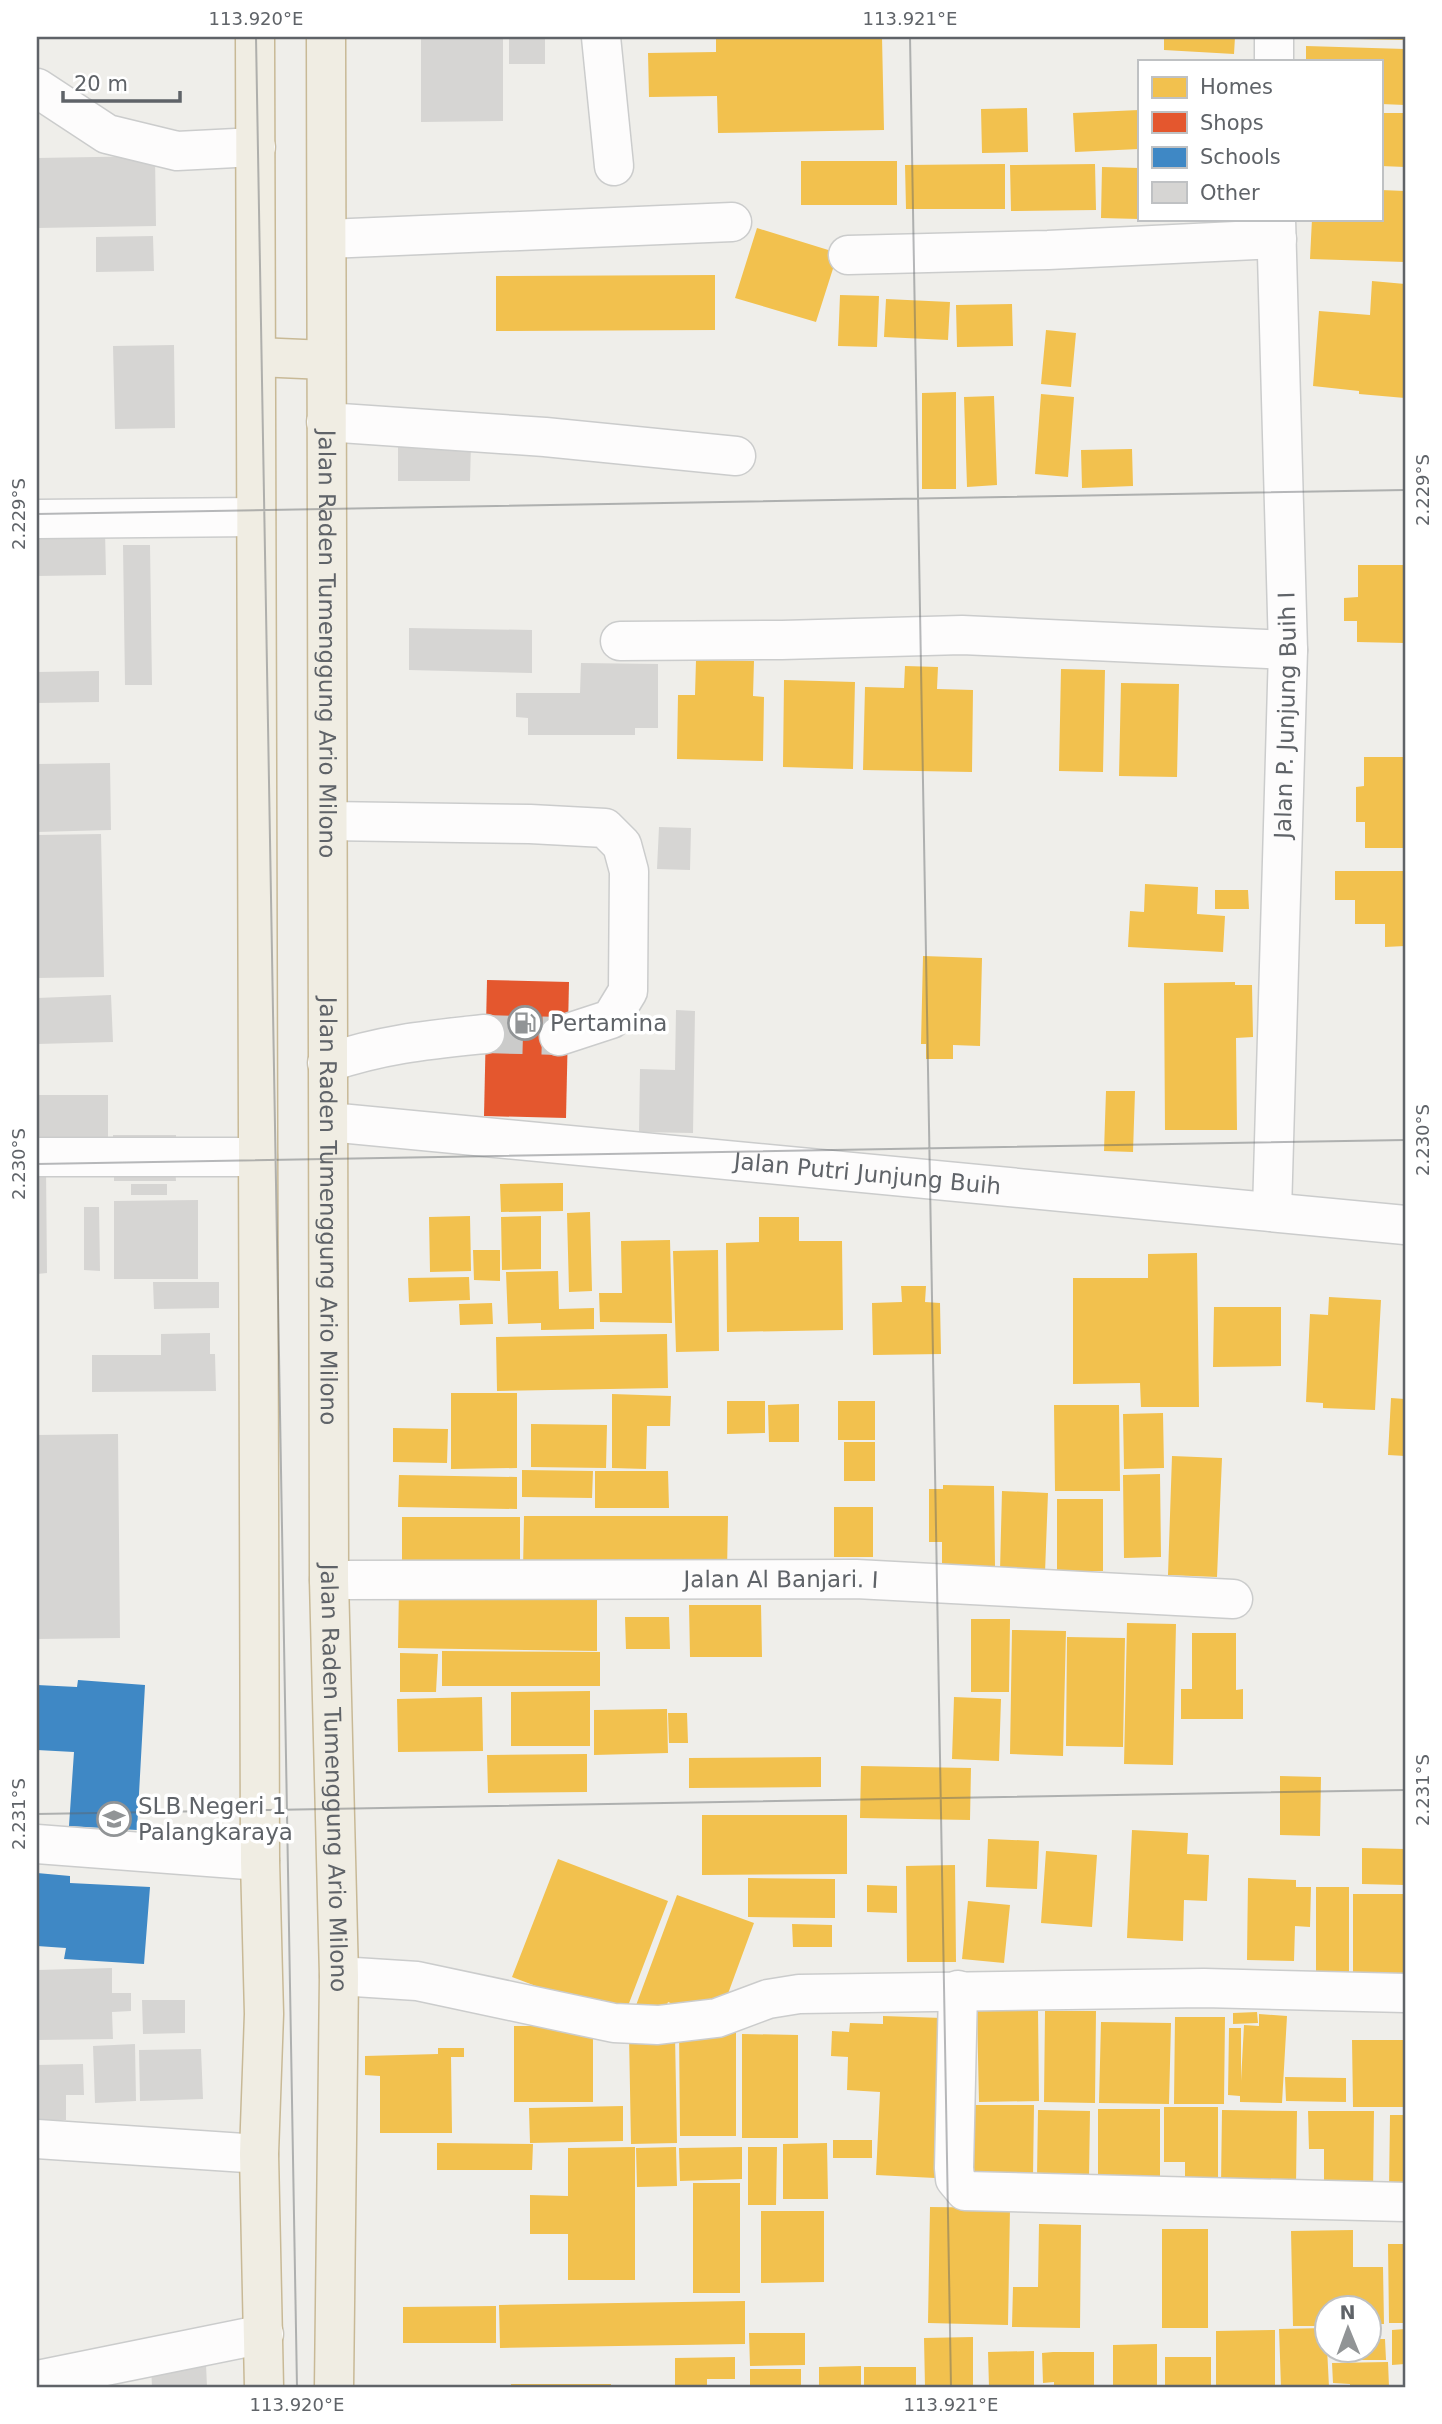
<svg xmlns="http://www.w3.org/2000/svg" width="1442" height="2424" viewBox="0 0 1442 2424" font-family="'DejaVu Sans',sans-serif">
<rect width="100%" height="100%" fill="#efeeea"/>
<path fill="#f2c14e" d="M 716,37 L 882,37 L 884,130 L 718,133 L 717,96 L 649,97 L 648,53 L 716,52 Z
M 1164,37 L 1235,37 L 1234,54 L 1164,50 Z
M 1357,37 L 1405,37 L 1405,40 L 1357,39 Z
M 1306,46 L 1405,49 L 1405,105 L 1381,104 L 1381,61 L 1306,61 Z
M 1027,108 L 1028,152 L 982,153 L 981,109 Z
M 1139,110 L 1139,149 L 1075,152 L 1073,113 Z
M 1381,113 L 1405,113 L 1405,167 L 1381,166 Z
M 801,161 L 897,161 L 897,205 L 801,205 Z
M 1005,164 L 1005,209 L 906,209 L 905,165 Z
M 1095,164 L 1096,210 L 1011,211 L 1010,165 Z
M 1102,167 L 1139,168 L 1139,219 L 1101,218 Z
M 1381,190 L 1405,191 L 1405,262 L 1310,259 L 1312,219 L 1381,219 Z
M 757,228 L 838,253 L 816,322 L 735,298 Z
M 715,275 L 715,330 L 496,331 L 496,276 Z
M 1372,281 L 1405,284 L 1405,398 L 1359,394 L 1359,391 L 1313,386 L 1319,311 L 1370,315 Z
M 840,295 L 879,296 L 877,347 L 838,346 Z
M 886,299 L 950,302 L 948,340 L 884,337 Z
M 1012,304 L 1013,346 L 957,347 L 956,305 Z
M 1046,330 L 1076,333 L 1071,387 L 1041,384 Z
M 956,392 L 956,489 L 922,489 L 922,393 Z
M 1041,394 L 1074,397 L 1068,477 L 1035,474 Z
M 994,396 L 997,485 L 967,487 L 964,397 Z
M 1132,449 L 1133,486 L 1082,488 L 1081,450 Z
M 1358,565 L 1405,565 L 1405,643 L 1357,642 L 1357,621 L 1344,621 L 1344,598 L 1358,597 Z
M 696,660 L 754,661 L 753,696 L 764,697 L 763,761 L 677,759 L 678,695 L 695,695 Z
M 905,666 L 938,667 L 937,689 L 973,690 L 972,772 L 863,770 L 865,687 L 904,688 Z
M 1061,669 L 1105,670 L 1103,772 L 1059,771 Z
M 784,680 L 855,682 L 853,769 L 783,767 Z
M 1121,683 L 1179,684 L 1177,777 L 1119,776 Z
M 1364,757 L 1405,757 L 1405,848 L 1365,848 L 1365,822 L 1356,822 L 1356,787 L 1364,786 Z
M 1335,871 L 1405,871 L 1405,946 L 1385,947 L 1385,924 L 1355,924 L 1355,900 L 1335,900 Z
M 1145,884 L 1198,887 L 1197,914 L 1225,916 L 1223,952 L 1128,947 L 1130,911 L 1144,912 Z
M 1215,890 L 1248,890 L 1249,909 L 1215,909 Z
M 923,956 L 982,958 L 980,1046 L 953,1045 L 953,1059 L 926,1059 L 926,1044 L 921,1044 Z
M 1235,982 L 1235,985 L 1252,985 L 1253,1037 L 1236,1038 L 1237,1130 L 1165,1130 L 1164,983 Z
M 1106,1091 L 1135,1091 L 1133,1152 L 1104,1151 Z
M 563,1183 L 563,1211 L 501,1212 L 500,1184 Z
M 590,1212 L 592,1291 L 569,1292 L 567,1213 Z
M 470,1216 L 471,1271 L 430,1272 L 429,1217 Z
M 541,1216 L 541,1269 L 502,1270 L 501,1217 Z
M 759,1217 L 799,1217 L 799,1241 L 842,1241 L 843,1330 L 727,1332 L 726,1243 L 759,1242 Z
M 670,1240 L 672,1323 L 600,1322 L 599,1293 L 622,1293 L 621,1241 Z
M 473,1250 L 500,1250 L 500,1281 L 474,1280 Z
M 718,1250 L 719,1351 L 676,1352 L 673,1251 Z
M 1197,1253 L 1199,1407 L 1141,1407 L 1140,1383 L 1073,1384 L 1073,1278 L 1148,1278 L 1148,1254 Z
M 558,1271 L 559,1309 L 594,1308 L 594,1329 L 541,1330 L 541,1323 L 508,1324 L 506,1272 Z
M 469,1277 L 470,1300 L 409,1302 L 408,1278 Z
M 901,1286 L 926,1286 L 925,1302 L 940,1303 L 941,1354 L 873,1355 L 872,1303 L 902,1302 Z
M 1329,1297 L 1381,1300 L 1375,1410 L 1323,1408 L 1323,1403 L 1306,1402 L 1310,1314 L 1328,1315 Z
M 492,1303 L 493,1324 L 460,1325 L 459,1304 Z
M 1214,1307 L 1281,1307 L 1281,1366 L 1213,1367 Z
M 667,1334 L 668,1388 L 497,1391 L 496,1337 Z
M 451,1393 L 517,1393 L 517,1468 L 451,1469 Z
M 612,1394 L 671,1396 L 670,1426 L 647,1426 L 646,1469 L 612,1468 Z
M 1391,1398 L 1405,1399 L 1405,1456 L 1388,1455 Z
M 727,1401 L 765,1401 L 765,1433 L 727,1434 Z
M 838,1401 L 875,1401 L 875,1440 L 838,1440 Z
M 799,1404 L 799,1442 L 769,1442 L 768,1405 Z
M 1054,1405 L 1119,1405 L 1120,1491 L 1055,1491 Z
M 1163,1413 L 1164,1468 L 1124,1469 L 1123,1414 Z
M 531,1424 L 607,1425 L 606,1468 L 531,1467 Z
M 393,1428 L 448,1429 L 447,1463 L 393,1462 Z
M 844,1442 L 875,1442 L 875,1481 L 844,1481 Z
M 1172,1456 L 1222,1458 L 1217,1577 L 1168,1575 Z
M 522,1470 L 593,1471 L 592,1498 L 522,1497 Z
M 595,1471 L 668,1471 L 669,1508 L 595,1508 Z
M 1160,1474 L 1161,1557 L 1124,1558 L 1123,1475 Z
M 399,1475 L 517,1477 L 517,1509 L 398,1507 Z
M 943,1485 L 994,1486 L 995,1566 L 942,1567 L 942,1542 L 929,1542 L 929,1489 L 943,1489 Z
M 1002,1491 L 1048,1493 L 1045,1573 L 1000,1571 Z
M 1057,1499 L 1103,1499 L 1103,1571 L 1057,1571 Z
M 834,1507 L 873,1507 L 873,1557 L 834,1557 Z
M 524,1516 L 728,1516 L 727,1572 L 523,1571 Z
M 402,1517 L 520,1517 L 520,1564 L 402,1564 Z
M 399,1586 L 597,1588 L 597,1651 L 398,1648 Z
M 689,1605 L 761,1605 L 762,1657 L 690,1657 Z
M 625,1617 L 669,1617 L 670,1649 L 626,1649 Z
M 971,1619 L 1010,1619 L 1009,1692 L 971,1692 Z
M 1127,1623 L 1176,1624 L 1173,1765 L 1124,1764 Z
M 1012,1630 L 1066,1631 L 1063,1756 L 1010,1754 Z
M 1192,1633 L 1236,1633 L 1236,1690 L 1243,1689 L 1243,1719 L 1181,1719 L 1181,1689 L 1192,1689 Z
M 1067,1637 L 1125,1638 L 1123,1747 L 1066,1746 Z
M 442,1651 L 600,1652 L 600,1686 L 442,1686 Z
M 400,1653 L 438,1654 L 436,1692 L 400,1692 Z
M 590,1691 L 590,1746 L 511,1746 L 511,1692 Z
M 482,1697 L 483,1751 L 398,1752 L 397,1699 Z
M 954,1697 L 1001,1699 L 999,1761 L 952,1759 Z
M 667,1709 L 668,1753 L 594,1755 L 594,1710 Z
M 668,1713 L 687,1713 L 688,1743 L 669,1743 Z
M 587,1754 L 587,1792 L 488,1793 L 487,1755 Z
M 821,1757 L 821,1787 L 689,1788 L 689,1758 Z
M 861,1766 L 971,1768 L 970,1820 L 860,1818 Z
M 1280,1776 L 1321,1777 L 1320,1836 L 1280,1835 Z
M 702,1815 L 847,1815 L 847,1874 L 702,1875 Z
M 1132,1830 L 1188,1833 L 1187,1854 L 1209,1855 L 1207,1901 L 1184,1900 L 1183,1941 L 1127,1938 Z
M 988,1839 L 1039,1841 L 1037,1889 L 986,1887 Z
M 1362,1848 L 1405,1849 L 1405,1885 L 1362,1884 Z
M 1046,1851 L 1097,1855 L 1092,1927 L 1041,1923 Z
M 558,1859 L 668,1901 L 623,2019 L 512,1977 Z
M 955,1865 L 956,1962 L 907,1962 L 906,1866 Z
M 748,1878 L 835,1879 L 835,1918 L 748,1917 Z
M 1248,1878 L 1296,1880 L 1296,1887 L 1311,1887 L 1310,1927 L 1295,1926 L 1294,1961 L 1247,1960 Z
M 867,1885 L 897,1886 L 897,1913 L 867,1912 Z
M 1316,1887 L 1349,1887 L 1349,1981 L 1316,1981 Z
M 1353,1894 L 1405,1894 L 1405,1978 L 1353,1978 Z
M 677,1895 L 754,1923 L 722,2010 L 702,2015 L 668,2002 L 662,2018 L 635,2008 Z
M 968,1901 L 1010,1905 L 1004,1963 L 962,1959 Z
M 792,1924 L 832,1925 L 832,1947 L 793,1947 Z
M 977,2010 L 1038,2010 L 1039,2101 L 979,2102 Z
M 1045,2011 L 1096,2011 L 1095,2103 L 1044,2102 Z
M 1257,2012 L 1258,2023 L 1233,2024 L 1233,2013 Z
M 1259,2014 L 1287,2016 L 1282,2103 L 1240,2102 L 1240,2096 L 1228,2095 L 1229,2028 L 1241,2028 L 1241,2081 L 1244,2025 L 1259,2026 Z
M 883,2016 L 942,2018 L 935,2178 L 876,2175 L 880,2092 L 847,2090 L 848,2057 L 831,2056 L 832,2031 L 849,2032 L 850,2023 L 883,2024 Z
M 1175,2017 L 1225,2017 L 1224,2104 L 1174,2104 Z
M 1101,2022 L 1171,2023 L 1169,2104 L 1099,2103 Z
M 736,2025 L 736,2136 L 680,2136 L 679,2026 Z
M 514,2026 L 593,2026 L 593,2102 L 514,2102 Z
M 742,2034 L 798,2035 L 798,2138 L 742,2138 Z
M 629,2035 L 675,2035 L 677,2143 L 631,2144 Z
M 1352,2040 L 1405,2040 L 1405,2107 L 1353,2107 Z
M 438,2048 L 464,2048 L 464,2057 L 451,2057 L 452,2133 L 380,2133 L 380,2076 L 365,2075 L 365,2056 L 438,2054 Z
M 1285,2077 L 1346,2078 L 1346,2102 L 1286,2101 Z
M 972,2105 L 1034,2105 L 1033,2177 L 972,2177 Z
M 623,2106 L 623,2141 L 530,2143 L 529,2108 Z
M 1164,2107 L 1218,2107 L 1218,2184 L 1185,2184 L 1185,2162 L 1164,2162 Z
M 1098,2109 L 1160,2109 L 1160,2184 L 1098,2183 Z
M 1038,2110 L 1090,2111 L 1089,2179 L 1037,2178 Z
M 1222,2110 L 1297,2111 L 1296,2186 L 1221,2186 Z
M 1308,2111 L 1374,2111 L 1373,2194 L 1324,2194 L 1324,2149 L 1309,2149 Z
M 1390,2115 L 1405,2115 L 1405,2191 L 1389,2191 Z
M 833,2140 L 872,2140 L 872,2158 L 833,2158 Z
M 437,2143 L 533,2144 L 532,2170 L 437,2170 Z
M 827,2143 L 828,2199 L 783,2199 L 783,2144 Z
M 635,2147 L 635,2280 L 568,2280 L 568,2234 L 530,2234 L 530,2195 L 568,2196 L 568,2148 Z
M 676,2147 L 677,2186 L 637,2187 L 636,2148 Z
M 742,2147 L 742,2179 L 680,2181 L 679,2148 Z
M 748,2147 L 777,2147 L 776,2205 L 748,2205 Z
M 693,2183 L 740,2183 L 740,2293 L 693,2293 Z
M 930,2207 L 1010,2208 L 1008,2325 L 928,2323 Z
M 761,2211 L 824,2211 L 824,2282 L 761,2283 Z
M 1039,2224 L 1081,2225 L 1080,2328 L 1012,2327 L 1013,2287 L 1038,2287 Z
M 1162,2229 L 1208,2229 L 1208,2328 L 1162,2328 Z
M 1353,2230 L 1353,2267 L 1383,2267 L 1384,2324 L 1368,2324 L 1368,2308 L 1326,2308 L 1326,2326 L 1293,2326 L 1291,2231 Z
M 1388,2244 L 1405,2244 L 1405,2323 L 1389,2323 Z
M 745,2301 L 745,2344 L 500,2348 L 499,2305 Z
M 496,2306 L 496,2343 L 403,2343 L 403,2307 Z
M 1326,2328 L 1329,2387 L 1281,2387 L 1279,2329 Z
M 1405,2329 L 1405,2364 L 1392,2365 L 1392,2330 Z
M 1275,2330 L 1275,2387 L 1216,2387 L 1216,2331 Z
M 749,2333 L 805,2333 L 805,2365 L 750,2366 Z
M 973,2337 L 973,2387 L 925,2387 L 924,2338 Z
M 1368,2339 L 1385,2339 L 1386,2360 L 1355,2360 L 1355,2350 L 1368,2350 Z
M 1157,2344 L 1157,2387 L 1113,2387 L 1113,2345 Z
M 1034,2351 L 1034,2387 L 989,2387 L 988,2352 Z
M 1053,2352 L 1094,2352 L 1094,2387 L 1054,2387 L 1054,2382 L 1043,2383 L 1042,2353 Z
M 735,2357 L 735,2379 L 707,2379 L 707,2387 L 675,2387 L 675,2358 Z
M 1165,2357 L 1211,2357 L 1211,2387 L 1165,2387 Z
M 1388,2362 L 1389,2387 L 1350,2387 L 1350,2384 L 1333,2383 L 1332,2363 Z
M 861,2366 L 861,2387 L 819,2387 L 819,2367 Z
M 864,2367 L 916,2367 L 916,2387 L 864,2387 Z
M 750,2369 L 801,2369 L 801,2387 L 750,2387 Z
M 511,2384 L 611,2384 L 611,2387 L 511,2387 Z"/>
<path fill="#e4572e" d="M 487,980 L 569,982 L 566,1118 L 484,1116 Z"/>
<path fill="#3f88c5" d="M 78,1680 L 145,1685 L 137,1830 L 69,1826 L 74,1752 L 37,1750 L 37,1685 L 77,1687 Z
M 37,1873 L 70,1876 L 70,1883 L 150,1887 L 144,1964 L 64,1959 L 66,1948 L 37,1946 Z"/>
<path fill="#d6d5d3" d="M 421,37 L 503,37 L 503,121 L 421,122 Z
M 509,37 L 545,37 L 545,64 L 509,64 Z
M 155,156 L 156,226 L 37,228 L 37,158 Z
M 153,236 L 154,271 L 96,272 L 96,237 Z
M 174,345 L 175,428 L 115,429 L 113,346 Z
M 398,443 L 471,443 L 470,481 L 398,481 Z
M 105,531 L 106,575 L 37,576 L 37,533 Z
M 123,545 L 150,545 L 152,685 L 125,685 Z
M 409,628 L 532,630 L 532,673 L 409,670 Z
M 581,663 L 658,664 L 658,728 L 635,728 L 635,735 L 528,735 L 528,718 L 516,717 L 516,693 L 580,693 Z
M 99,671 L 99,702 L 37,703 L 37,672 Z
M 110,763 L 111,830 L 37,832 L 37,764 Z
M 659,827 L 691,828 L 690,870 L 657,869 Z
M 101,834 L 104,977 L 37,978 L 37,835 Z
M 111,995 L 113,1042 L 37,1044 L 37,998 Z
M 676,1010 L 695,1011 L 693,1133 L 639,1132 L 640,1069 L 675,1070 Z
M 37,1095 L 108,1095 L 108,1138 L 37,1138 Z
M 113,1135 L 176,1135 L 176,1148 L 113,1149 Z
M 37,1167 L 46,1167 L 47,1273 L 37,1274 Z
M 114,1167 L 175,1167 L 176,1181 L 114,1181 Z
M 131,1184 L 167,1184 L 167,1195 L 131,1195 Z
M 198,1200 L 198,1279 L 114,1279 L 114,1201 Z
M 84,1207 L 99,1207 L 100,1271 L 84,1270 Z
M 153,1282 L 219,1282 L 219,1308 L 154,1309 Z
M 210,1333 L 210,1354 L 215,1354 L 216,1391 L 92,1392 L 92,1355 L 161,1355 L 161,1334 Z
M 118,1434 L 120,1638 L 37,1639 L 37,1435 Z
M 112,1968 L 112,1993 L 131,1993 L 131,2011 L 112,2012 L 113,2039 L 37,2040 L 37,1970 Z
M 142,2000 L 185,2000 L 185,2033 L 143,2034 Z
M 135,2044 L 136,2101 L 95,2103 L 93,2046 Z
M 201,2049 L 203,2099 L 140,2101 L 139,2050 Z
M 83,2064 L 84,2095 L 66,2095 L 66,2120 L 37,2121 L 37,2065 Z
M 206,2364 L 207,2387 L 152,2387 L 151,2365 Z"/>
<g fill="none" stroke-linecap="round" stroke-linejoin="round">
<path stroke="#cbcbca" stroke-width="38" stroke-dasharray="38 19" stroke-linecap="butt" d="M 485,1034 L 559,1036"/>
<g stroke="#cbcccc" stroke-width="41">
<g id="minor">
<path d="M 601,37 L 614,166"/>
<path d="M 1274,37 L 1274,61"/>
<path d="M 37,88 L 107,134 L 177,151 L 256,147"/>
<path d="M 327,239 L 732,222"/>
<path d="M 848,255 L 1048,250 L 1277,239"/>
<path d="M 326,422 L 545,437 L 736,456"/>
<path d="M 37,519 L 255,517"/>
<path d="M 620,641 L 782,640 L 962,635 L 1288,650"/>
<path d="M 328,821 L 530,824 L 605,828 L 622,845 L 629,871 L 628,991 L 611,1019 L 559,1036"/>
<path d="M 327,1063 C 383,1044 427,1040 485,1034"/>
<path id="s1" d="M 329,1122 L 1405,1225"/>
<path d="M 37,1157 L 258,1157"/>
<path id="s2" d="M 1272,1212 L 1288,650 L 1276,219"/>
<path id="s3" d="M 329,1580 L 856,1579 L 1233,1599"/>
<path d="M 37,1844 L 260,1861"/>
<path d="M 339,1976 L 417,1981 L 614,2023 L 658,2025 L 717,2018 L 768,1999 L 799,1994 L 1204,1988 L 1405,1993"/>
<path d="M 958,1990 L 954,2168 L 955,2179 L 965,2191 L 1405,2202"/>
<path d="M 37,2139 L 259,2154"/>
<path d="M 37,2380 L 264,2334"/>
</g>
</g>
<g stroke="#c8b996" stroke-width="41">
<g id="highway">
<path d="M 255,37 L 260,1861 L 264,2014 L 259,2154 L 264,2387"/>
<path id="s4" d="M 326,37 L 329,1580 L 339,1976 L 334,2387"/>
<path d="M 257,357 L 326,360"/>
</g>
</g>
<use href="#minor" stroke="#fdfcfc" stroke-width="38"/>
<use href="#highway" stroke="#f0ede3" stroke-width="38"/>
</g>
<path fill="none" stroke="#5f6368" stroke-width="2" stroke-opacity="0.45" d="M 256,37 L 297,2387M 910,37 L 951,2387M 37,514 L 1405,490M 37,1164 L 1405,1140M 37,1814 L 1405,1790"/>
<defs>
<g id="fuel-ring" transform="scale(1.75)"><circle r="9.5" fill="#fff" stroke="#919496" stroke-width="1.5"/><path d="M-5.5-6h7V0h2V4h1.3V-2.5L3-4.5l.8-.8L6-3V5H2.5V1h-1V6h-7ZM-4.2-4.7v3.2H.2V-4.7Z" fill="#919496"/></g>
<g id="school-ring" transform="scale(1.75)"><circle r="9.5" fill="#fff" stroke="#919496" stroke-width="1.5"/><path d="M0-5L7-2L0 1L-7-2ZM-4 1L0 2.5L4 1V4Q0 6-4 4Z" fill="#919496"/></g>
</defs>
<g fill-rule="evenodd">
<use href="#fuel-ring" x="525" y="1023"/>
<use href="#school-ring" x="114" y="1819"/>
</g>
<g text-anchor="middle" stroke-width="7" stroke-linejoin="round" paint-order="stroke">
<g font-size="23" fill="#5f6368" stroke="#fff">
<text dy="8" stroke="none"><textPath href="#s4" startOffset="607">Jalan Raden Tumenggung Ario Milono</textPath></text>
<text dy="8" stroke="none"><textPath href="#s2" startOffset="497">Jalan P. Junjung Buih I</textPath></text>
<text dy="8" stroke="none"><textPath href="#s1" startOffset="541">Jalan Putri Junjung Buih</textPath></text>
<text dy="8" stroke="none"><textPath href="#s4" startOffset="1174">Jalan Raden Tumenggung Ario Milono</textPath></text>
<text dy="8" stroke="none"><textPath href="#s3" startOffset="452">Jalan Al Banjari. I</textPath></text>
<text dy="8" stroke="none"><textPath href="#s4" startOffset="1741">Jalan Raden Tumenggung Ario Milono</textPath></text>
</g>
<g font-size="23" fill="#5f6368" stroke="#fff" text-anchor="start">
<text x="550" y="1031">Pertamina</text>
<text x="138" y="1814">SLB Negeri 1<tspan x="138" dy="26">Palangkaraya</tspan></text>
</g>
</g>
<rect width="1442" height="2424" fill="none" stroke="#ffffff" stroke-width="77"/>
<rect x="1138" y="60" width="245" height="161" fill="#ffffff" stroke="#bfc1c3" stroke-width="2"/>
<rect x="1152" y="77" width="35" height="21" fill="#f2c14e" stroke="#bfc1c3" stroke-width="2"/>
<text x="1200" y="94" font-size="21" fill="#5f6368">Homes</text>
<rect x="1152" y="112" width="35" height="21" fill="#e4572e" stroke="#bfc1c3" stroke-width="2"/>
<text x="1200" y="130" font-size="21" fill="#5f6368">Shops</text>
<rect x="1152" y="147" width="35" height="21" fill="#3f88c5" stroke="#bfc1c3" stroke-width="2"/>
<text x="1200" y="164" font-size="21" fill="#5f6368">Schools</text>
<rect x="1152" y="182" width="35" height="21" fill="#d6d5d3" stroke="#bfc1c3" stroke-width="2"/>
<text x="1200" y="200" font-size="21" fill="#5f6368">Other</text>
<g transform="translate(1348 2329) rotate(359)"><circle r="33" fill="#ffffff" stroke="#bfc1c3" stroke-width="2"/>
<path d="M0-5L12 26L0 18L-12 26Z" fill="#919496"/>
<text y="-10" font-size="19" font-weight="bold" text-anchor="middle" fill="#5f6368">N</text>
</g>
<path d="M63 91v10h117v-10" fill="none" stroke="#5f6368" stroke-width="3.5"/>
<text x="74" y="91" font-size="21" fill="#5f6368" stroke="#ffffff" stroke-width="5" paint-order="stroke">20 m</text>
<rect x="38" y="38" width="1366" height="2348" fill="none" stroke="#5f6368" stroke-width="2.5"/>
<g font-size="18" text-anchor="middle" fill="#5f6368">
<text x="256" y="25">113.920°E</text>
<text x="910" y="25">113.921°E</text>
<text transform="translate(1423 490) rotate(-90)" y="6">2.229°S</text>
<text transform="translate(19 514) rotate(-90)" y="6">2.229°S</text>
<text transform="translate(1423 1140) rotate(-90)" y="6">2.230°S</text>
<text transform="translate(19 1164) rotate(-90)" y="6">2.230°S</text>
<text transform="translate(1423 1790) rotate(-90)" y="6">2.231°S</text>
<text transform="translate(19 1814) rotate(-90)" y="6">2.231°S</text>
<text x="297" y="2411">113.920°E</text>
<text x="951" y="2411">113.921°E</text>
</g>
</svg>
